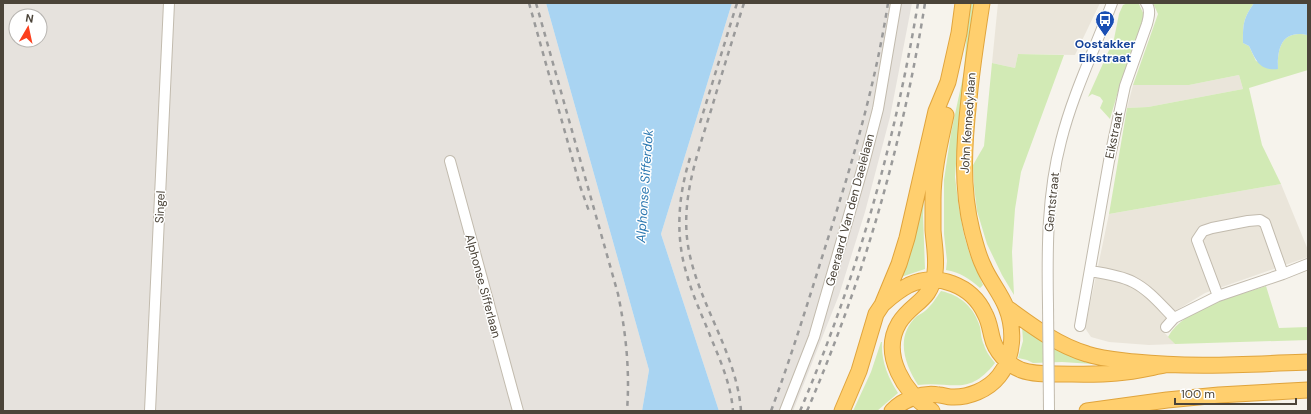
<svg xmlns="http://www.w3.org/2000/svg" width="1311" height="414" viewBox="0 0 1311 414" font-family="'DM Sans',sans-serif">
<rect width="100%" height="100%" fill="#f6f3ec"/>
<path fill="#eae5da" d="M 998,3 L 1100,3 L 1075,55 L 1018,54 L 1015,68 L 992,63 Z
M 1239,75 L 1243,89 L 1148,107 L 1127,108 L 1133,85 L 1189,85 Z
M 1281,184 L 1308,250 L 1308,257 L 1205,293 L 1177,310 L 1161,329 L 1175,344 L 1149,345 L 1109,342 L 1091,337 L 1085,328 L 1109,214 Z"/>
<path fill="#e6e2dd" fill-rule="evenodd" d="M 3,3 L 546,3 L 649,370 L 642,411 L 3,411 ZM 16,16 L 40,16 L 40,40 L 16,40 Z
M 732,3 L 912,3 L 890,117 L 865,212 L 839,295 L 793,411 L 719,411 L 661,234 Z"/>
<path fill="#d2eab5" d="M 971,3 L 975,3 L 958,137 L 955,177 L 959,208 L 964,235 L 970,255 L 983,285 L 980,288 C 970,279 960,272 946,270 L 947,261 L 944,234 L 944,180 L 951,133 L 964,72 L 967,27 Z
M 1128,3 L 1139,4 L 1144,15 L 1143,23 L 1122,78 L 1110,119 L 1100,108 L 1103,101 L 1100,97 L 1092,94 L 1088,97 L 1114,39 L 1119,14 L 1123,5 Z
M 1153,3 L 1254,3 C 1243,19 1243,24 1243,43 L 1249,46 L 1256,61 L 1278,69 C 1277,48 1282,29 1308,35 L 1308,70 L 1249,88 L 1262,145 L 1281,184 L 1109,214 L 1127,108 L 1148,107 L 1243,89 L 1239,75 L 1189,85 L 1133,85 L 1158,14 Z
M 1018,54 L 1064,55 L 1021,172 L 1015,209 L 1012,252 L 1014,295 L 1002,275 L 987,244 L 977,211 L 974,186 L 973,165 L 984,146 L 992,63 L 1015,68 Z
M 922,199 L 924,199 L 923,215 L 925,269 L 901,277 Z
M 1266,286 L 1279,328 L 1308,327 L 1308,340 L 1175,344 L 1168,337 C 1185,307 1236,296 1266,286 Z
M 941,291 C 960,295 974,307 980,327 C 981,332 981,339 984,345 C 986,352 991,358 995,363 C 968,397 953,381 918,385 C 904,363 895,336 917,316 C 920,314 923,313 925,311 C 932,305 936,298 941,291 Z
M 1022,326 C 1044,346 1065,353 1093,361 L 1093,364 L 1062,362 L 1033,363 L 1027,360 L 1018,358 L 1023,341 Z
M 881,342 L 882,342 C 881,361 888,378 898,393 L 877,411 L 853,411 L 871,372 Z"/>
<path fill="#a9d4f2" d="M 546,3 L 732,3 L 661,234 L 719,411 L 642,411 L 649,370 Z
M 1254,3 L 1308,3 L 1308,35 C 1282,29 1277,48 1278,69 C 1259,71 1256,60 1249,46 L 1243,43 C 1243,24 1243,19 1254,3 Z"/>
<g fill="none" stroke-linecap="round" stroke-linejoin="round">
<g stroke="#c2bbae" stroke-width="12">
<path id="minor" d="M 450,161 L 518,411
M 1090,271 C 1103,273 1122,276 1133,282 C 1149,290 1161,305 1174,318
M 1218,296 L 1197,240 L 1203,231 L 1212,228 L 1248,221 L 1260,220 L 1265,223 L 1283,274
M 1048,305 C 1047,250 1047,194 1061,141 C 1073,93 1095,49 1112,3
M 1080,326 L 1109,161 L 1125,86 L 1147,24 C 1149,17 1151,9 1146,3
M 1166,327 L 1174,318 L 1218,296 L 1283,274 L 1308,264
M 150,411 L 169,3
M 785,411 L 814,337 L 864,163 L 878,109 L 896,3"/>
</g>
<g stroke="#e0a43c" stroke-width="17">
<path id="highway" d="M 884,303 C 892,296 899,290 909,285 C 937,272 972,285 985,314 C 989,321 990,329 992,337 C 995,351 1007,364 1021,370 C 1032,374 1045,374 1057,374 C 1077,374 1097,375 1117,373 C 1133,372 1149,368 1165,365
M 1006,307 C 1032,326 1057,345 1087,354 C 1102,359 1119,360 1135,362 C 1192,368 1250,364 1308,362
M 842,411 L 859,371 L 876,314 L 882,305 L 899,264 L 907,238 L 936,111 L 948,82 L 959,33 L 963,3
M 892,411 C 904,399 922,392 939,395 C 943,395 947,397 951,397 C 968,398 988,390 999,376 C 1014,357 1015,329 1006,307 C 1000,292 989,280 983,265 C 978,255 975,242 972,231 C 961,187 964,143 969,99 C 972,67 977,35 982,3
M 932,411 C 905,393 880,355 899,323 C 912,302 931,302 935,272 C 937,258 934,244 933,230 C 933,220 933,210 933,199 C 933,171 940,143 946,115
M 1087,411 L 1167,400 L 1219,395 L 1308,390"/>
</g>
<use href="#minor" stroke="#fff" stroke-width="10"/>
<use href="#highway" stroke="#ffcf6e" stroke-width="15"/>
<path stroke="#9a9a9a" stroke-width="2.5" stroke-dasharray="5 5" stroke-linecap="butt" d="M 529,3 L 580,186 L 590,214
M 536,3 L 618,294 C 626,333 630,371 627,411
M 700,123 L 737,3
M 690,158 C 678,196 675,237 687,275 C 693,297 703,317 711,338 C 721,362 731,385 733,411
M 741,411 C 737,356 702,309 690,256 C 678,204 697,156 712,107 C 722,73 733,38 744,3
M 771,411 C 793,352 811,292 830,232 C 854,157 876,81 888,3
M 800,411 C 856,280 895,143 918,3
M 807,411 C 863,281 903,143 925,3"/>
<g stroke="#c2bbae" stroke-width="12" stroke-linecap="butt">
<path id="minor-bridge" d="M 1048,305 L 1049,411"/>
</g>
<use href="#minor-bridge" stroke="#fff" stroke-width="10"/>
</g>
<defs>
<g id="bus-pin" transform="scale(1)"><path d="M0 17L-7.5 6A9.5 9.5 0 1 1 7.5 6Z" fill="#1a4fb4" stroke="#fff"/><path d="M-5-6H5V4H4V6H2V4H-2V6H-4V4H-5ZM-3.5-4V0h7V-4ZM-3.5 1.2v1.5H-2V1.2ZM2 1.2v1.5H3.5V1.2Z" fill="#fff"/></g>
</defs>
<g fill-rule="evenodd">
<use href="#bus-pin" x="1105" y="20"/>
</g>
<g text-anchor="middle" stroke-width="3" stroke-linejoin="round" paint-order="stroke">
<g font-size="12" font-weight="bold" fill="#164399" stroke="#fff">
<text x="1105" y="48">Oostakker<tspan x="1105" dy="14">Eikstraat</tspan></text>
</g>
<g font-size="12" fill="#4b4439" stroke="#fff">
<text transform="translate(968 123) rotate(-86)" y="4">John Kennedylaan</text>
<text transform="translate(1114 135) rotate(-79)" y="4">Eikstraat</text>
<text transform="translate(1052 202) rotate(-84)" y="4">Gentstraat</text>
<text transform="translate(160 207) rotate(-87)" y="4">Singel</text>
<text transform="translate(850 210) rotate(-75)" y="4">Geeraard Van den Daelelaan</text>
<text transform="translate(483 286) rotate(75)" y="4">Alphonse Sifferlaan</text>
</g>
<g font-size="13" font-style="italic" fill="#2e7ab2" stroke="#fff">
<text transform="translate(644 186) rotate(-86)" y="5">Alphonse Sifferdok</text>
</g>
</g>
<rect width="1311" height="414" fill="none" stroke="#4b4439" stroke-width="8"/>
<g transform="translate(28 28) rotate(9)"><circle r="19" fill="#ffffff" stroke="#b7b4b0"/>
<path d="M0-3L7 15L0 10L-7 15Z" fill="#fc3f1d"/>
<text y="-6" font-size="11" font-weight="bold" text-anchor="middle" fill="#4b4439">N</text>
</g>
<path d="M1175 398v6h121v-6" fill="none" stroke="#4b4439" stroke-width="2"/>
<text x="1181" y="398" font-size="12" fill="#4b4439" stroke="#ffffff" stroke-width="3" paint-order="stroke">100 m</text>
</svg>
